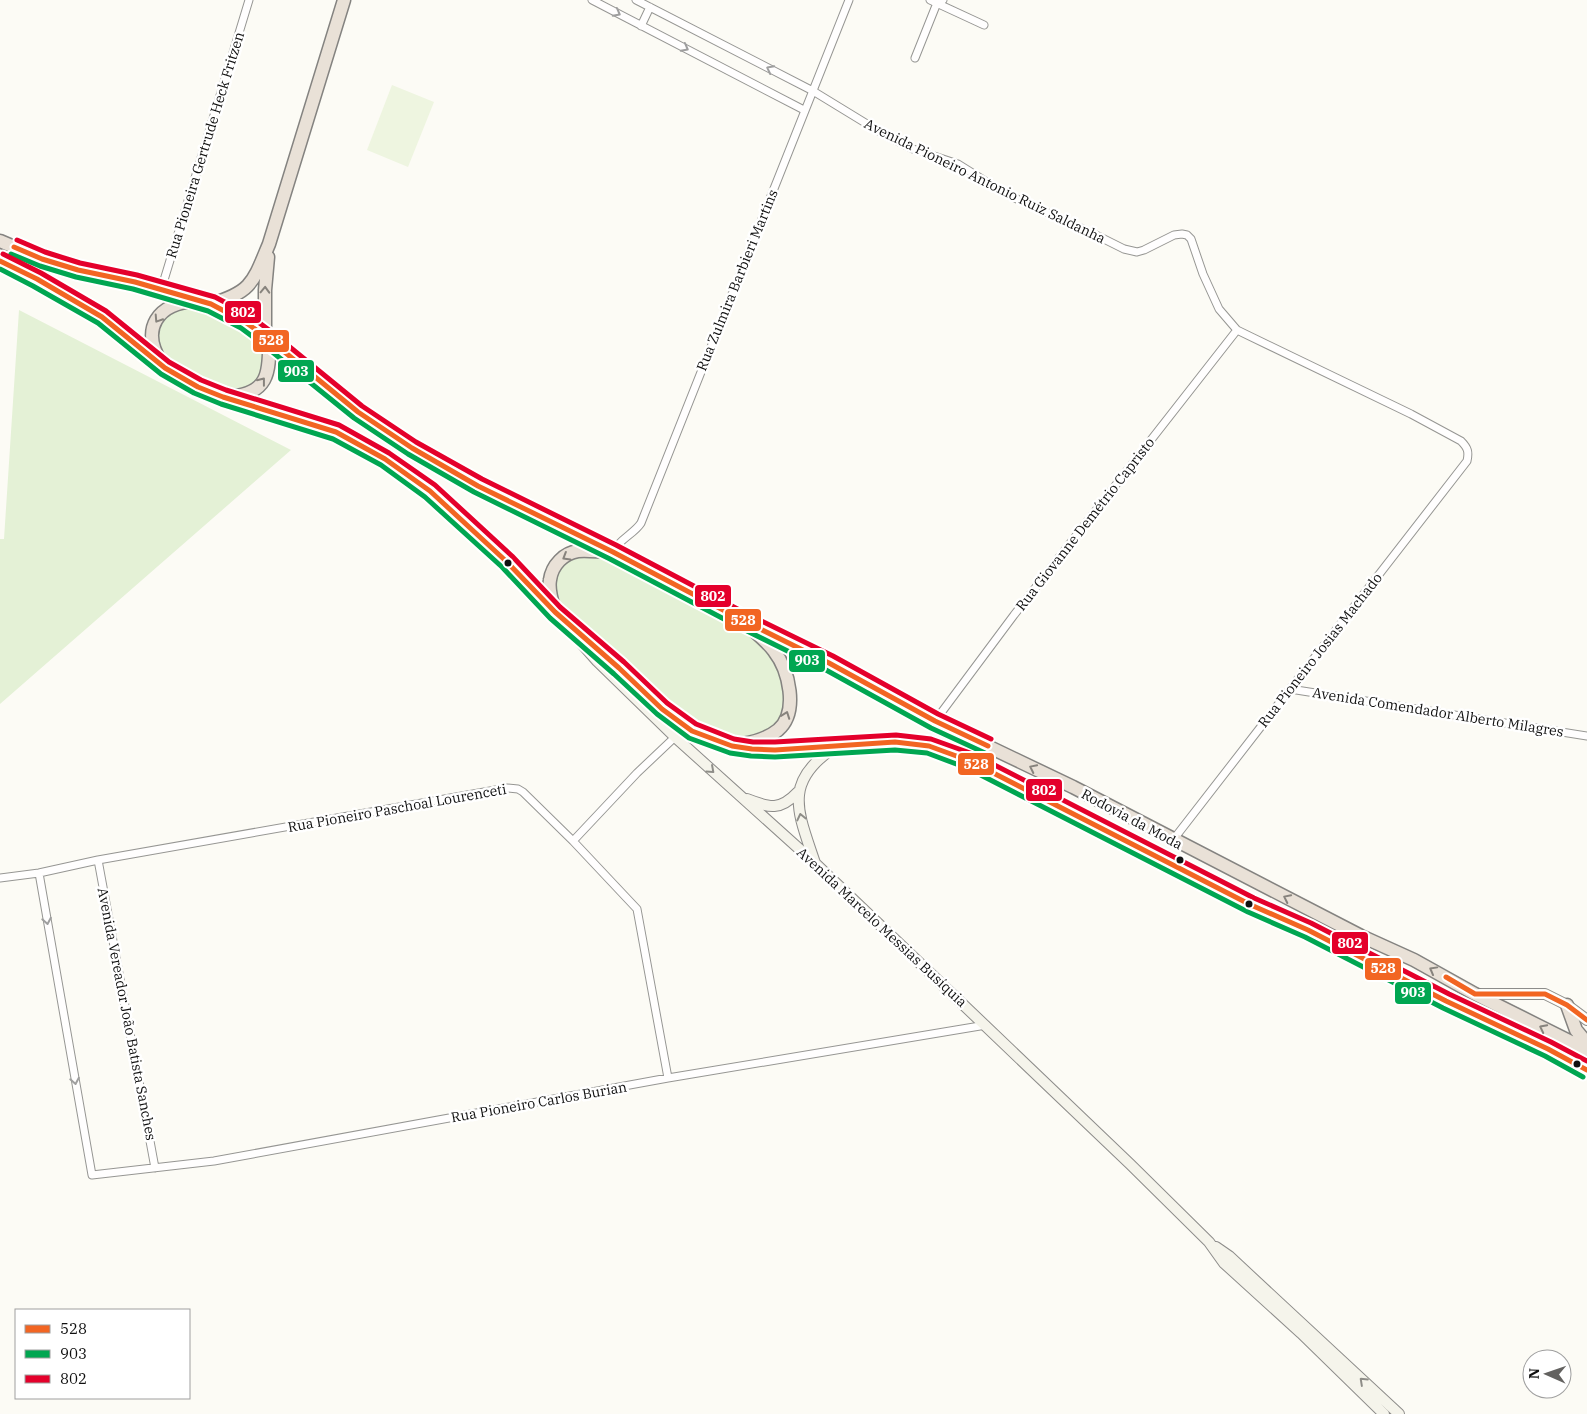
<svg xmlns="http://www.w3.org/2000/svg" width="1587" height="1414" viewBox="0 0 1587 1414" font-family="'IBM Plex Serif',serif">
<rect width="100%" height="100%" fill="#fcfbf5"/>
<path fill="#e4f1d6" d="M 200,301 L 265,336 L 263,383 L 223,397 L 165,368 L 153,327 L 159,315 Z
M 19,310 L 291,450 L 0,704 L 0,539 L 4,539 Z
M 613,552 L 744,621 L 775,652 L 789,703 L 779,729 L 732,746 L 692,731 L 555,612 L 554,567 L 560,559 Z"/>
<path fill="#eef5e0" d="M 392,85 L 434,102 L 408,167 L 367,150 Z"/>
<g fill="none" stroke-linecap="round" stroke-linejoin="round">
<g stroke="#969693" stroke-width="9">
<path id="street" d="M 592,0 L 804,110
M 636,0 L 813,91 L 885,135 L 913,149 L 958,164 L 1006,194 L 1094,234 L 1124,249 L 1137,252 L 1144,250 L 1174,235 L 1182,234 L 1187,235 L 1191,239 L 1203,274 L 1219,309 L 1237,330 L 1411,414 L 1461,441 C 1468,448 1469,452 1467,461 L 1173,840
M 930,0 L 984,25
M 641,26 L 650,7
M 915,58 L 937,3 L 943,0
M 161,290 L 249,0
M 613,552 C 619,539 634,534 641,523 L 849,0
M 1290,689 L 1587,736
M 935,721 L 1014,615 L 1237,330
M 573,841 L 637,773 L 675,737
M 98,860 L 155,1168
M 39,873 L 92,1175 L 214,1161 L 668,1078 L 986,1025
M 0,878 L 39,873 L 98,860 L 507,788 L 518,789 L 523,792 L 573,841 L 637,909 L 668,1078"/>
</g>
<g stroke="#8d8c8a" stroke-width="12">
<path id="secondary" d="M 568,628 L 597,661 L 675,737 L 816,864 L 1130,1164 L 1209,1242 L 1224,1263 L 1301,1333 L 1384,1414
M 747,799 C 770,808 780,811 798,792
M 815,863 C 798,812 782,782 835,747
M 1476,994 L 1545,994 L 1567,1005 L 1587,1020
M 1216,1247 L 1229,1256 L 1399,1414"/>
</g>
<g stroke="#848380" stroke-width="15">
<path id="highway" d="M 0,241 L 42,259 L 78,270 L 135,282 L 211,304 L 245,322 L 265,336 L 358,412 L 412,448 L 478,486 L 613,552 L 744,621 L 829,663 L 935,721 L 1073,787 L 1361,936 L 1414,960 L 1475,994 L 1587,1050
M 0,261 L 37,279 L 102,317 L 165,368 L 198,387 L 223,397 L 336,432 L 385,459 L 430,491 L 507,562 L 555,612 L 619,668 L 662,709 L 692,731 L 732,746 L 752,749 L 775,750 L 895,742 L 929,746 L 970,761 L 1251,905 L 1308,930 L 1446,1001 L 1548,1049 L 1587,1070
M 211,304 C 252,292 253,282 269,244 L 344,0
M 265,336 L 265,290 L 268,257
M 161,362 C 140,329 158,303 195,301
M 228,397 C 268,394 270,374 269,339
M 555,611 C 552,601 548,590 550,580 C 552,565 564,553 578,551 C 589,550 600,552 610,552
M 742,744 C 754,742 767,739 778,730 C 799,712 789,670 774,651 C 768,643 761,637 754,631
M 1567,1005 L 1576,1030 L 1587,1043"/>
</g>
<use href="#street" stroke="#fffefe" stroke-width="7"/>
<use href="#secondary" stroke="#f5f4eb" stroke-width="10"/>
<use href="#highway" stroke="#e9e1d7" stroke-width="12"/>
<g stroke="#fff" stroke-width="9">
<path id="bus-1" d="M 14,247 L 42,259 L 78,270 L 135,282 L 211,304 L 245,322 L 265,336 L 358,412 L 412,448 L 478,486 L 613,552 L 744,621 L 829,663 L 935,721 L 988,746
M 0,261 L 37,279 L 102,317 L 165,368 L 198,387 L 223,397 L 336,432 L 385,459 L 430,491 L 507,562 L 555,612 L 619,668 L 662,709 L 692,731 L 732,746 L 752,749 L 775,750 L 895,742 L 929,746 L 970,761 L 1251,905 L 1308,930 L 1446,1001 L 1548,1049 L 1587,1070
M 1446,977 L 1475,994 L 1545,994 L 1567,1005 L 1587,1020"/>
</g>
<g stroke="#fff" stroke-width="9">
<path id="bus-2" d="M 11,254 L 40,266 L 76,277 L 133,289 L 208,311 L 241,328 L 260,342 L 354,418 L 408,454 L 474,492 L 610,559 L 741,628 L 826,670 L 931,728 L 985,753
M 0,269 L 33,286 L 98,323 L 161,374 L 194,393 L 221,404 L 333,439 L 381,465 L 425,497 L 502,567 L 550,618 L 614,674 L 657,714 L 689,738 L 730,753 L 751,756 L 775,757 L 895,750 L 927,753 L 967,768 L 1248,912 L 1305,937 L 1443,1008 L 1545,1056 L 1583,1077"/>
</g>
<g stroke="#fff" stroke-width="9">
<path id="bus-3" d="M 17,240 L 45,252 L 80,263 L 137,275 L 215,297 L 249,315 L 269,330 L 362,406 L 416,442 L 482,479 L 616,545 L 747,614 L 833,656 L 938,714 L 991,739
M 3,254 L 41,273 L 106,311 L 169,362 L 201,380 L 226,390 L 339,425 L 389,453 L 435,485 L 512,556 L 560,607 L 624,662 L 667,703 L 696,724 L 734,739 L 753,742 L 775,742 L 896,735 L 931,739 L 973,754 L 1254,898 L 1311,923 L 1449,994 L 1551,1042 L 1587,1061"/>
</g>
<use href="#bus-1" stroke="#f26522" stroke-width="5"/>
<use href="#bus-2" stroke="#00a651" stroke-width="5"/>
<use href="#bus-3" stroke="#e4002b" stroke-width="5"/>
</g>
<defs><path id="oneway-chevron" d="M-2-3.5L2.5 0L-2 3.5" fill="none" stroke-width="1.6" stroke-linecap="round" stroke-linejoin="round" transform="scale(1.25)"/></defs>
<g stroke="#9f9f9f">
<use href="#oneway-chevron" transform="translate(617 13) rotate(28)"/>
<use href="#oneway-chevron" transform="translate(685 48) rotate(28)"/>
<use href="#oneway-chevron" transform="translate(770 69) rotate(-153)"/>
<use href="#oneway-chevron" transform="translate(47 921) rotate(80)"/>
<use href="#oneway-chevron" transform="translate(75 1081) rotate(80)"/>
</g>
<g stroke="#87837d">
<use href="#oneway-chevron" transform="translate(265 290) rotate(-88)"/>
<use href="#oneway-chevron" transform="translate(158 319) rotate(123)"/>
<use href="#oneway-chevron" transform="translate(262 381) rotate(-52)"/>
<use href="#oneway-chevron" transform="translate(566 557) rotate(149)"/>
<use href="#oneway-chevron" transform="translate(786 715) rotate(-70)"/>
<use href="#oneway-chevron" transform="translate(1033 768) rotate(-154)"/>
<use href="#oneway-chevron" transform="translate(1287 898) rotate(-154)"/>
<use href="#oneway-chevron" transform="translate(1433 970) rotate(-151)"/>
<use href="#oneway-chevron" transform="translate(1543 1028) rotate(-153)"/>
</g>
<g stroke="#8e8d88">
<use href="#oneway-chevron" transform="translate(711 770) rotate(42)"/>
<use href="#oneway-chevron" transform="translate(801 817) rotate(-103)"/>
<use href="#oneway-chevron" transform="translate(1363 1381) rotate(-137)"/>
</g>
<g fill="#101010" stroke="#fff" stroke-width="2">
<circle cx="508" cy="563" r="4.5"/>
<circle cx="1180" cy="860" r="4.5"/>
<circle cx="1249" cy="904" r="4.5"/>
<circle cx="1577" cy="1064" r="4.5"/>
</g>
<g text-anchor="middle" stroke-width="5" stroke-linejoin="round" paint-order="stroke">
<g font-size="14" fill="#101010" stroke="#fff">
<text transform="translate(205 145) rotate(-73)" y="5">Rua Pioneira Gertrude Heck Fritzen</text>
<text transform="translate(985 181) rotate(26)" y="5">Avenida Pioneiro Antonio Ruiz Saldanha</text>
<text transform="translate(737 280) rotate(-68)" y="5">Rua Zulmira Barbieri Martins</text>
<text transform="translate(1085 524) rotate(-52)" y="5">Rua Giovanne Demétrio Capristo</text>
<text transform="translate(1320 650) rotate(-52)" y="5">Rua Pioneiro Josias Machado</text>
<text transform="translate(1438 712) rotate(9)" y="5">Avenida Comendador Alberto Milagres</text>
<text transform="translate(397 808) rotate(-10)" y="5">Rua Pioneiro Paschoal Lourenceti</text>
<text transform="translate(1132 819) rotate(28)" y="5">Rodovia da Moda</text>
<text transform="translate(882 927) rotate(43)" y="5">Avenida Marcelo Messias Busíquia</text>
<text transform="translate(127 1014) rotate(79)" y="5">Avenida Vereador João Batista Sanches</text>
<text transform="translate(539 1102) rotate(-10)" y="5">Rua Pioneiro Carlos Burian</text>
</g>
</g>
<g stroke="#fff" stroke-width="2">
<rect x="224" y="300" width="38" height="24" rx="5" fill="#e4002b"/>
<rect x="252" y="329" width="38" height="24" rx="5" fill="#f26522"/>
<rect x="277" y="359" width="38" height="24" rx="5" fill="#00a651"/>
<rect x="694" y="584" width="38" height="24" rx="5" fill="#e4002b"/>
<rect x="724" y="608" width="38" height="24" rx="5" fill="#f26522"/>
<rect x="788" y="649" width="38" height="24" rx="5" fill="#00a651"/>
<rect x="957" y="752" width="38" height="24" rx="5" fill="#f26522"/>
<rect x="1025" y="778" width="38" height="24" rx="5" fill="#e4002b"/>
<rect x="1331" y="931" width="38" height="24" rx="5" fill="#e4002b"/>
<rect x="1364" y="957" width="38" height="24" rx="5" fill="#f26522"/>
<rect x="1394" y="981" width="38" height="24" rx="5" fill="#00a651"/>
</g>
<g font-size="14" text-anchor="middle" font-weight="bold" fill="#fff">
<text x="243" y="317">802</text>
<text x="271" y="345">528</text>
<text x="296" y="376">903</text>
<text x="713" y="601">802</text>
<text x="743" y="625">528</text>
<text x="807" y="665">903</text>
<text x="976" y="769">528</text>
<text x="1044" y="795">802</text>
<text x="1350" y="948">802</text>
<text x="1383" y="973">528</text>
<text x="1413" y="997">903</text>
</g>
<rect x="15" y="1309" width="175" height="90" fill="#ffffff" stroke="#9f9f9f"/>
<rect x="25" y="1325" width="25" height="8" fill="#f26522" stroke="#9f9f9f"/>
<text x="60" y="1334" font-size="15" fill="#101010">528</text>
<rect x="25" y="1350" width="25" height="8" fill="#00a651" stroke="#9f9f9f"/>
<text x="60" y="1359" font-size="15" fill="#101010">903</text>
<rect x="25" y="1375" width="25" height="8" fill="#e4002b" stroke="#9f9f9f"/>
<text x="60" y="1384" font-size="15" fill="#101010">802</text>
<g transform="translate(1547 1374) rotate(272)"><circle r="24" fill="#ffffff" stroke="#9f9f9f"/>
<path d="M0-4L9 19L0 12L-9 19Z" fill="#636260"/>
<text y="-8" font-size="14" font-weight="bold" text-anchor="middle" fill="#101010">N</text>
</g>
</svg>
